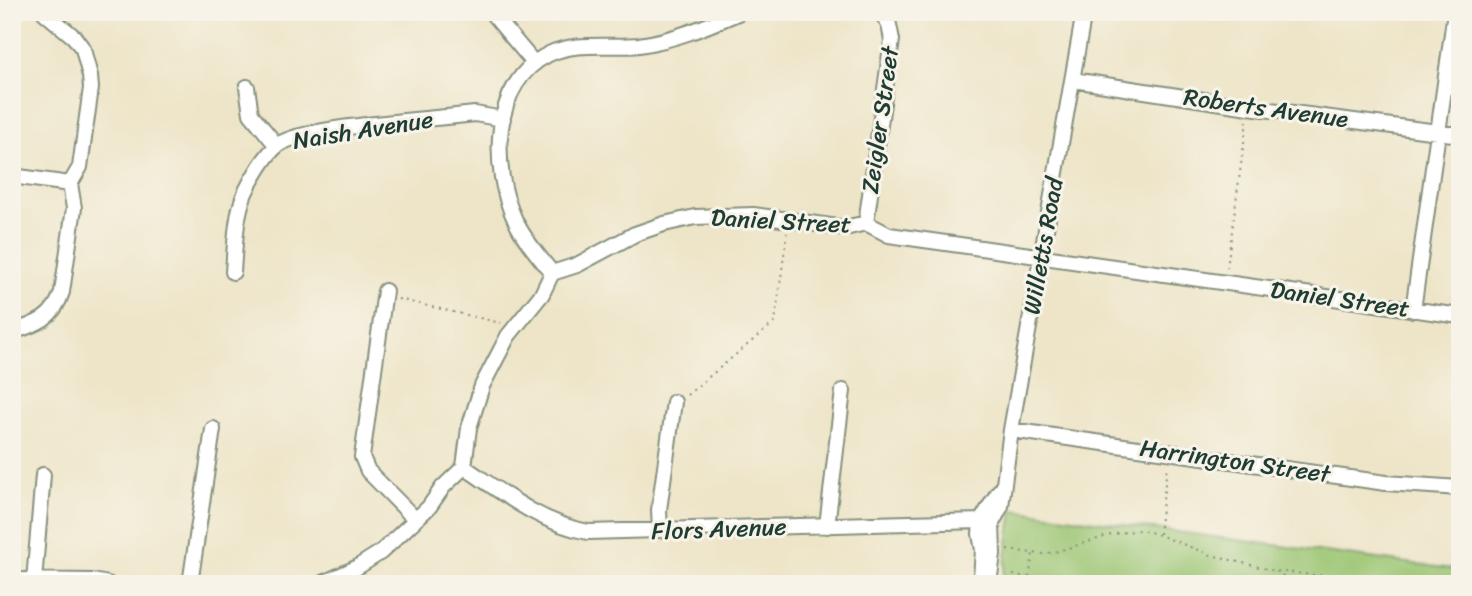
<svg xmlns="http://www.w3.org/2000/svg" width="1472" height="596" viewBox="0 0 1472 596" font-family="Sriracha,sans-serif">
<rect width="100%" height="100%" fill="#f7f3e8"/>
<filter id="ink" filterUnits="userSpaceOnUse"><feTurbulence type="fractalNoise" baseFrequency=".0143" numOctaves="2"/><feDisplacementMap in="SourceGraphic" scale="14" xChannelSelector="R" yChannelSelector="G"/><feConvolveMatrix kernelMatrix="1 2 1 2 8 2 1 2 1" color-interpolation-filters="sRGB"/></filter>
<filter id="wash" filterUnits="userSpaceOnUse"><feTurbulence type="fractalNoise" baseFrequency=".00686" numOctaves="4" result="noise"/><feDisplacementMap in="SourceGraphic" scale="28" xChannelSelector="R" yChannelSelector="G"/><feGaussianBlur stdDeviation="1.57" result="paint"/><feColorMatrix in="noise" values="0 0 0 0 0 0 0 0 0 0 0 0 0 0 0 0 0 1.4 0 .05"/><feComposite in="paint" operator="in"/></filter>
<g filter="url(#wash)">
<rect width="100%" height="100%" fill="#eee5c8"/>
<path fill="#9ac571" stroke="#5c8152" stroke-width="2" d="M 1013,510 L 1460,570 L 1460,584 L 1002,584 Z"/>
</g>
<g filter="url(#ink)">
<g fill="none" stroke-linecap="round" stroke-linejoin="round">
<g stroke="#86917e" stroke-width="18">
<path id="minor" d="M 491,12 L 534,63
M 1073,80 L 1249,107 L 1460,135
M 247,87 L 251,114 L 277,146
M 12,176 L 70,184
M 866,223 L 892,40 L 889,25 L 881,12
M 233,272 C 235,247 235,217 245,193 C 251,180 266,154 278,145 C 302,127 421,120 456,116 L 475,114 L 503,119
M 552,273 C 539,256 524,240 515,220 C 491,169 490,83 549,54 C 576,41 610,48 639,45 C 675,40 707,26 740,12
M 385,291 L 362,457 L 368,471 L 415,519
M 1413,310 L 1455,12
M 12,332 C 37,324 54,318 62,292 L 74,208 L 70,184 L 80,167 L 91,88 L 90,76 L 83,49 L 74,37 L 44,12
M 1011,430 L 1386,483 L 1460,488
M 464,467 C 503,493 540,523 588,532 L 981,521 L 992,523
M 827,526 L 843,391
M 660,530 L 659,510 L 674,402
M 981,578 L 983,550 L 980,534 L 981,521 L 999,491
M 12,580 L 92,581 L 108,584
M 34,581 L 43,475
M 190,584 L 213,429
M 321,584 L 356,568 L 381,552 L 429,507 L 443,487 L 464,467 L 469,428 L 482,386 L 508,336 L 542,294 L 552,273 L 577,265 L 635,234 L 664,224 L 695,217 L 753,215 L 845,228 L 866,223 L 889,235 L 1460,316
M 989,584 L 993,554 L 992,523 L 1001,506 L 1011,430 L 1084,12"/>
</g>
<path stroke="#86917e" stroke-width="2" stroke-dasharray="2 5" stroke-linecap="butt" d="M 1227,268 L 1247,121
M 398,299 L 501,323
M 687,395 L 775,322 L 787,233
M 1159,534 L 1167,467
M 1007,550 L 1042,554 L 1055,552 L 1114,534 L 1139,530 L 1154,533 L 1211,555 L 1275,571 L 1405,584
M 1276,571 L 1286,578 L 1289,584
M 1013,575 L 1029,578
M 1028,584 L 1033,554
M 1377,584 L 1383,581"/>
<use href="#minor" stroke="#fff" stroke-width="14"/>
</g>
</g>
<g text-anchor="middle" stroke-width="6" stroke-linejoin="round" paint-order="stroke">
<g font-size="24" fill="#1f3d34" stroke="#f7f3e8">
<text transform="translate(1266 108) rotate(8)" y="8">Roberts Avenue</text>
<text transform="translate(880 120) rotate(-82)" y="8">Zeigler Street</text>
<text transform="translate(363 130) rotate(-9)" y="8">Naish Avenue</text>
<text transform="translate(781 221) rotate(3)" y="8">Daniel Street</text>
<text transform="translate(1043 246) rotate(-80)" y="8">Willetts Road</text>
<text transform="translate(1340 299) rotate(8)" y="8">Daniel Street</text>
<text transform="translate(1235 461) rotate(8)" y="8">Harrington Street</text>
<text transform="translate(719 529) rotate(-2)" y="8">Flors Avenue</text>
</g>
</g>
<rect width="1472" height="596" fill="none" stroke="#f7f3e8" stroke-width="42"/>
</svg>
